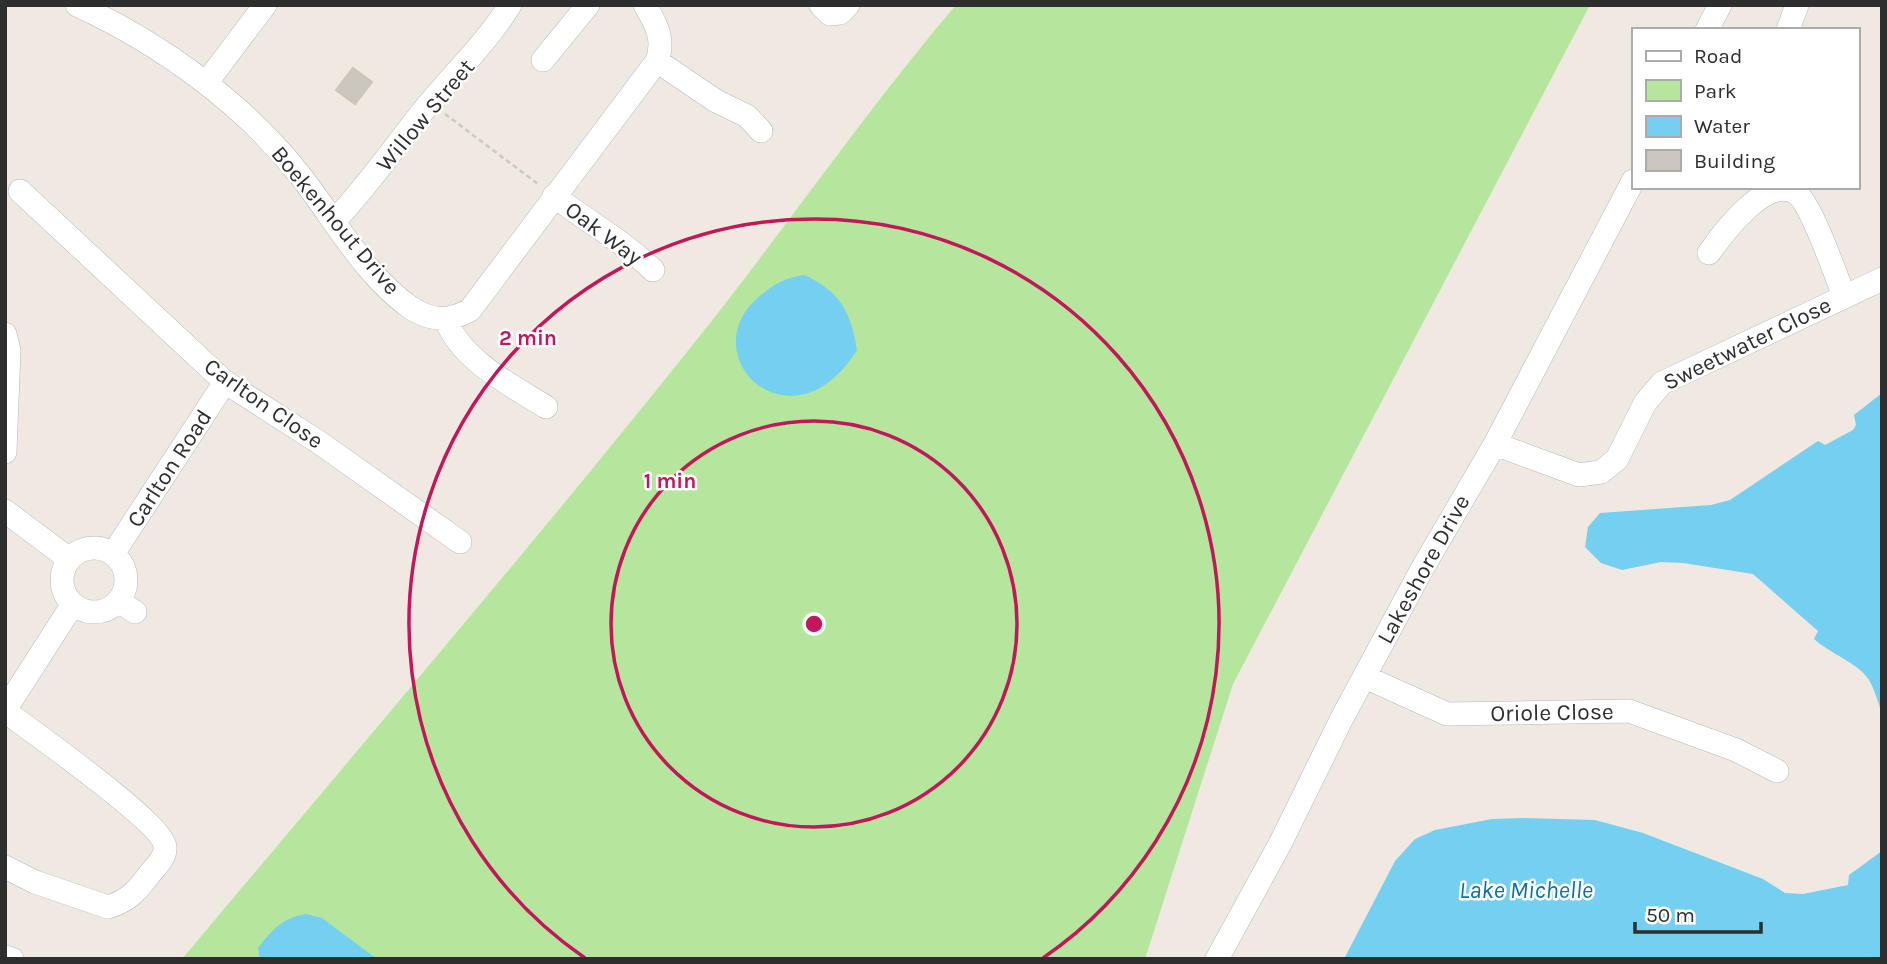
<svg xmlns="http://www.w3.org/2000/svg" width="1887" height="964" viewBox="0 0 1887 964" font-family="Karla,sans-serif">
<rect width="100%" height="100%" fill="#efe9e1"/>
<path fill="#b6e59e" d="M 956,5 L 1590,5 L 1233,684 L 1145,959 L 182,959 C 354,754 528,551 695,342 C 784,231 864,113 956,5 Z"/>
<path fill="#75cff0" d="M 804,275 C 840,291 851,312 857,350 C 791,456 688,353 761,295 C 776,283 785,278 804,275 Z
M 1882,393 L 1882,713 C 1878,703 1875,690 1869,680 C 1860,664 1829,653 1814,639 L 1818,631 L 1753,574 L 1683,563 L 1661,562 L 1622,570 L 1601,563 L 1585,547 L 1588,527 L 1600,513 L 1711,505 L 1730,500 L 1818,441 L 1825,445 L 1853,430 L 1856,425 L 1854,415 Z
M 1524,818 L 1595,820 L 1643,833 L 1763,879 L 1785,893 L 1803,894 L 1848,885 L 1849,875 L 1882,851 L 1882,959 L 1344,959 L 1395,861 L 1415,839 L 1435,830 L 1492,819 Z
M 306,914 L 322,918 L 377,959 L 260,959 L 258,948 C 272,930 282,918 306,914 Z"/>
<path fill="#cbc7bf" stroke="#cbc5ba" stroke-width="2" d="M 353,68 L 372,82 L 355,104 L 336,90 Z"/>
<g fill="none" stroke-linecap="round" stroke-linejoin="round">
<g stroke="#b4b7c1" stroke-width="24">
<path id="minor" d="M 77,5 C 160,43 243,103 299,174 C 334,218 364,275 411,308 C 431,321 449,322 470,310 L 657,61 C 665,39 656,24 645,5
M 821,5 L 830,14 L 840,13 L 848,5
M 1707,30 L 1720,5
M 1788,30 L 1797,5
M 543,60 L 588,5
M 657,61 L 716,101 L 747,116 L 761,131
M 207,82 L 265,5
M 20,191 L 225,382 L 317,441 L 460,542
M 554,196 C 587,221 624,242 653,270
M 335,220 C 368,186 394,147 424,110 C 453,74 485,45 510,5
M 1709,253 C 1723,233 1767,174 1796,193 C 1811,203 1836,276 1844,296
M 446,320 C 462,361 511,385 546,407
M 5,334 L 9,350 L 5,452
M 1495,444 L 1579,475 L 1601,472 L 1617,459 L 1645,403 L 1662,383 L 1882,279
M 5,511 L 69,559
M62 580a32 32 0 1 1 64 0a32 32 0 1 1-64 0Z
M 113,554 L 225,382
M 118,601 L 135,612
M 1365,677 L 1447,714 L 1629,711 L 1736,750 L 1777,771
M 5,710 L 73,604
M 5,711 C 30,730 164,824 165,847 C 166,858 155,867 149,875 C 137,891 128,901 108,907 L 35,882 L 5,867
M 5,957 L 12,959
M 1217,959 L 1281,842 L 1341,720 L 1422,569 L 1495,444 L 1633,181"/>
</g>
<path stroke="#c9c9c9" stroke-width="2.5" stroke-dasharray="5 3.5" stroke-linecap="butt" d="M 445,114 L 538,184"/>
<use href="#minor" stroke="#fff" stroke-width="23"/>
</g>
<g fill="none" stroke="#c2185b" stroke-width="3.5">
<circle cx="814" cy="624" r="203"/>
<path d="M585 958A405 405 0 1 1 1043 958"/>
</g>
<g text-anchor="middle" stroke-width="5" stroke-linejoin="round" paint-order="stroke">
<g font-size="23" fill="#2e2e2e" stroke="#fff">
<text transform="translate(425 115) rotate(-50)" y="8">Willow Street</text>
<text transform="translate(336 220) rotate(50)" y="8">Boekenhout Drive</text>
<text transform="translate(604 233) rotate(37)" y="8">Oak Way</text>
<text transform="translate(1747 343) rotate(-26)" y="8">Sweetwater Close</text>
<text transform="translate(264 403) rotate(35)" y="8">Carlton Close</text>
<text transform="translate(169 468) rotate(-57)" y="8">Carlton Road</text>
<text transform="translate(1423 569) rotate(-61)" y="8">Lakeshore Drive</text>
<text transform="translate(1552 712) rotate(-1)" y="8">Oriole Close</text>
</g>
<g font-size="24" font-style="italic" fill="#0d6fa3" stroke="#fff">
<text x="1526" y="898">Lake Michelle</text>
</g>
</g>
<circle cx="814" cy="624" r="10" fill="#c2185b" stroke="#fff" stroke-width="3.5"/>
<g font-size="21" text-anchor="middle" font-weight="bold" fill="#c2185b" stroke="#fff" stroke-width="5" stroke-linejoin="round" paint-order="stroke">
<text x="528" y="345">2 min</text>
<text x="670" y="488">1 min</text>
</g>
<rect width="1887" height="964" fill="none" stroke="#2e2e2e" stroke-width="14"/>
<rect x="1632" y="28" width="228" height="161" fill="#ffffff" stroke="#ababab" stroke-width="2"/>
<rect x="1646" y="51" width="35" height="10" fill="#ffffff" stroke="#ababab" stroke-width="2"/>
<text x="1694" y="63" font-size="21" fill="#2e2e2e">Road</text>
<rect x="1646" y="80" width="35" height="21" fill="#b6e59e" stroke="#ababab" stroke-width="2"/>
<text x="1694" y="98" font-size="21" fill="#2e2e2e">Park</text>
<rect x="1646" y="116" width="35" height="21" fill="#75cff0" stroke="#ababab" stroke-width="2"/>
<text x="1694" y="133" font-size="21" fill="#2e2e2e">Water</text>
<rect x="1646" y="150" width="35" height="21" fill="#cbc7bf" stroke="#ababab" stroke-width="2"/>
<text x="1694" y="168" font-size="21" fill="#2e2e2e">Building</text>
<path d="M1635 922v10h126v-10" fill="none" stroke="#2e2e2e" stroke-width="3.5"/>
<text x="1646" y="922" font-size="21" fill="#2e2e2e" stroke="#ffffff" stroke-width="5" paint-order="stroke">50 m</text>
</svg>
